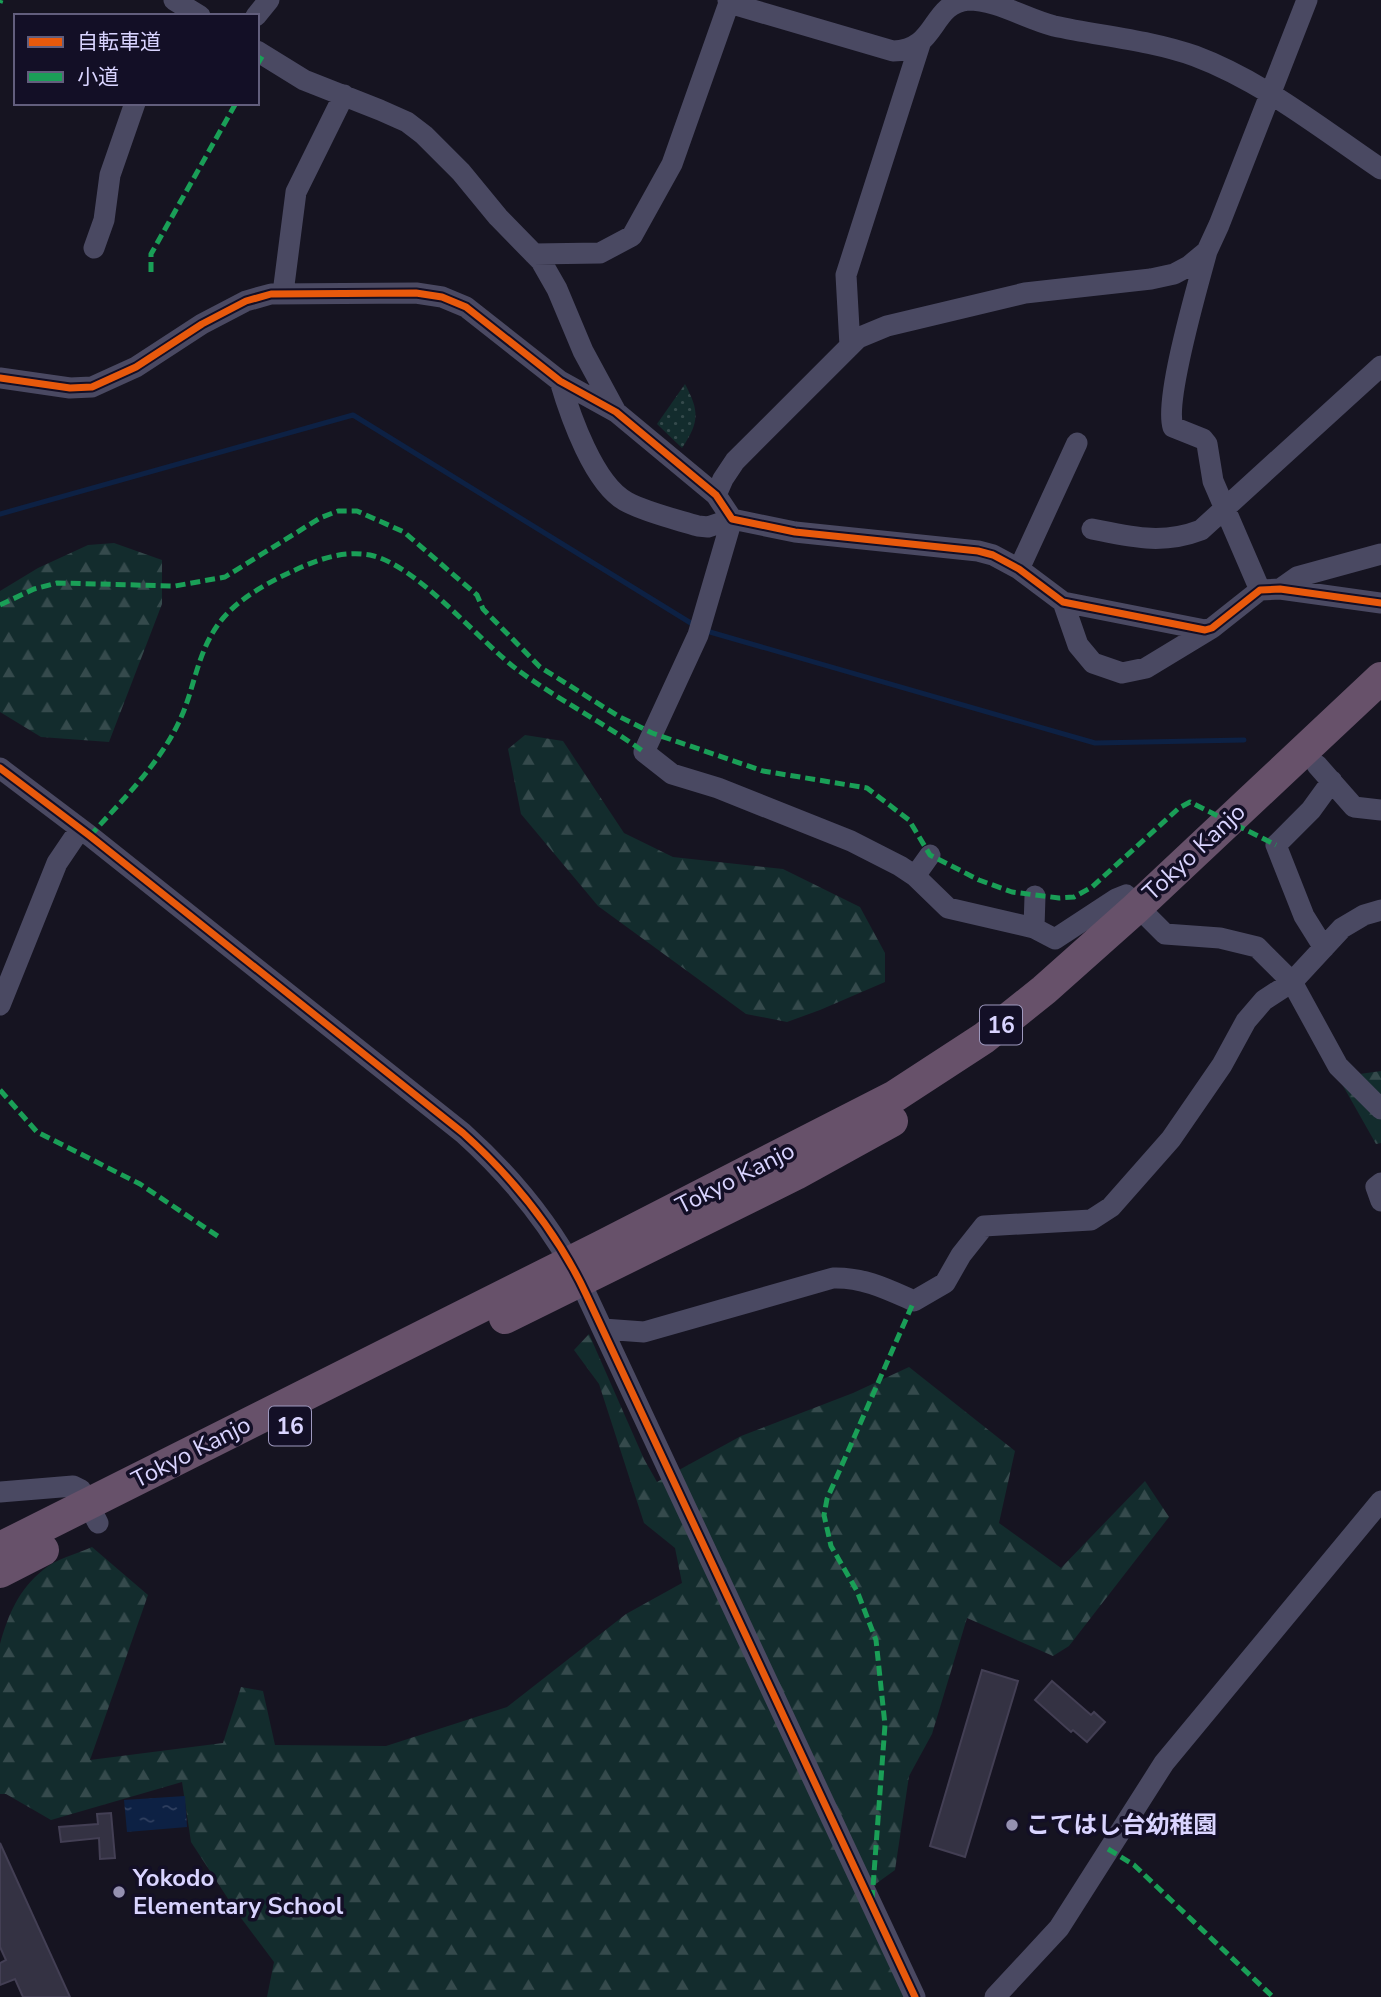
<svg xmlns="http://www.w3.org/2000/svg" width="1381" height="1997" viewBox="0 0 1381 1997" font-family="'Nunito Sans','Noto Sans JP',sans-serif">
<defs>
<pattern id="forest-firs" width="22" height="20" patternUnits="userSpaceOnUse" patternTransform="scale(1.75)"><rect width="22" height="20" fill="#132c2d"/><path d="M5 1l3.5 6h-7zM16 11l3.5 6h-7z" fill="#354a4c"/></pattern>
<pattern id="park-dots" width="8" height="8" patternUnits="userSpaceOnUse" patternTransform="scale(1.75)"><rect width="8" height="8" fill="#132c2d"/><path d="M2 2h.1M6 6h.1" fill="none" stroke="#354a4c" stroke-width="1.8" stroke-linecap="round"/></pattern>
<pattern id="water-ripples" width="26" height="14" patternUnits="userSpaceOnUse" patternTransform="scale(1.75)"><rect width="26" height="14" fill="#0d2144"/><path d="M2 4q2-2 4 0t4 0M15 11q2-2 4 0t4 0" fill="none" stroke="#304060"/></pattern>
</defs>
<rect width="100%" height="100%" fill="#161421"/>
<path fill="url(#forest-firs)" d="M 114,543 L 162,560 L 162,604 L 109,742 L 41,737 L 0,712 L 0,591 L 38,568 L 88,545 Z
M 525,735 L 563,741 L 624,833 L 673,857 L 783,869 L 860,907 L 885,953 L 885,982 L 820,1010 L 787,1022 L 746,1014 L 598,906 L 521,814 L 508,749 Z
M 1381,1071 L 1381,1143 L 1376,1144 L 1338,1077 Z
M 589,1334 L 644,1459 L 657,1482 L 741,1436 L 853,1393 L 909,1367 L 1015,1451 L 999,1523 L 1061,1568 L 1145,1481 L 1169,1517 L 1069,1646 L 1053,1656 L 967,1618 L 932,1734 L 909,1776 L 895,1870 L 859,1896 L 912,1997 L 267,1997 L 274,1962 L 238,1914 L 191,1842 L 182,1782 L 51,1820 L 6,1794 L 0,1794 L 0,1644 C 8,1615 19,1589 43,1570 C 55,1559 77,1554 92,1547 L 148,1595 L 90,1760 L 223,1743 L 241,1687 L 263,1691 L 275,1745 L 386,1746 L 507,1707 L 626,1614 L 682,1583 L 675,1548 L 644,1523 L 599,1384 L 574,1350 Z"/>
<path fill="url(#park-dots)" d="M 685,384 C 699,411 700,421 682,448 L 657,424 Z"/>
<path fill="url(#water-ripples)" d="M 185,1796 L 187,1827 L 127,1832 L 124,1800 Z"/>
<g fill="none" stroke-linecap="round" stroke-linejoin="round">
<path stroke="#0d2144" stroke-width="5" d="M 0,514 L 353,415 L 694,625
M 703,630 L 1095,743 L 1244,740"/>
</g>
<path fill="#343243" stroke="#433f54" stroke-width="2" d="M 982,1670 L 1018,1681 L 965,1857 L 930,1846 Z
M 1052,1681 L 1091,1715 L 1094,1712 L 1105,1722 L 1087,1742 L 1073,1730 L 1071,1732 L 1035,1700 Z
M 111,1813 L 115,1858 L 100,1859 L 99,1838 L 61,1842 L 59,1827 L 98,1824 L 97,1814 Z
M 0,1843 L 70,1997 L 23,1997 L 15,1979 L 0,1985 L 0,1963 L 6,1960 L 0,1947 Z"/>
<g fill="none" stroke-linecap="round" stroke-linejoin="round">
<path stroke="#4a4962" stroke-width="21" d="M 174,0 L 200,16
M 729,3 L 893,51 C 938,50 930,4 968,0 C 997,0 1026,19 1054,26 C 1100,36 1150,40 1195,56 C 1262,81 1322,129 1381,169
M 256,16 L 269,0
M 257,51 L 304,80 L 380,110 L 407,122 L 424,135 L 461,172 L 498,217 L 541,261 L 557,289 L 583,351 L 616,412
M 94,248 L 104,220 L 110,175 L 135,103
M 1207,251 C 1198,285 1164,399 1173,427 L 1203,439 L 1207,444 L 1213,481 L 1260,590
M 534,254 L 600,253 L 632,236 L 672,164 L 729,3 L 728,0
M 283,293 L 296,192 L 344,95
M 850,346 L 846,275 L 920,44
M 0,378 L 70,388 L 92,387 L 136,367 L 202,324 L 246,301 L 271,294 L 416,293 L 442,297 L 466,307 L 560,381 L 616,412 L 716,495 L 732,519 L 795,532 L 978,551 L 993,555 L 1019,569 L 1063,602 L 1205,630 L 1212,628 L 1260,590 L 1280,589 L 1381,603
M 560,381 C 570,415 594,485 627,502 C 648,513 675,519 698,526 L 708,527 L 732,519
M 716,495 L 723,479 L 735,461 L 858,338 L 887,326 L 1025,293 L 1151,279 L 1174,274 L 1189,266 L 1207,251 L 1219,225 L 1307,0
M 732,519 L 698,635 L 644,752 L 672,774 L 718,788 L 851,841 L 900,866 L 915,876 L 948,908 L 1034,928
M 1092,529 C 1132,537 1162,545 1201,530 L 1381,366
M 1019,569 L 1077,443
M 1280,589 L 1297,577 L 1381,554
M 1063,602 L 1078,645 L 1093,663 L 1122,673 L 1146,668 L 1212,628
M 1317,765 L 1354,807 L 1381,810
M 0,768 L 90,836 L 463,1133 C 513,1178 557,1232 586,1294 L 915,1997
M 915,876 L 930,855
M 1035,896 L 1034,928 L 1055,939 L 1116,899 L 1126,895 L 1165,934 L 1220,938 L 1257,947 L 1292,982 L 1338,1066 L 1381,1109
M 1324,948 L 1304,916 L 1276,845 L 1311,810 L 1332,781
M 0,1005 L 57,863 L 80,829
M 1381,1183 L 1376,1187 L 1381,1201
M 603,1329 L 644,1332 L 833,1278 C 863,1277 887,1289 914,1301 L 945,1283 L 961,1255 L 984,1226 L 1091,1220 L 1111,1207 L 1171,1139 L 1222,1065 L 1246,1021 L 1264,1000 L 1292,982 L 1342,928 L 1364,915 L 1381,910
M 0,1492 L 73,1486 L 81,1490 L 98,1523
M 995,1997 L 1059,1928 L 1164,1763 L 1381,1501"/>
<path stroke="#67516a" stroke-width="32" d="M 505,1318 L 796,1174 L 892,1121
M 0,1548 L 602,1246 L 895,1096 L 984,1038 L 1044,990 L 1135,909 L 1381,678
M 0,1572 L 43,1550"/>
<path stroke="#1a9f57" stroke-width="5" stroke-dasharray="10 5" stroke-linecap="butt" d="M 0,3 L 1,0
M 257,65 L 263,55
M 151,272 L 151,254 L 236,103
M 0,605 L 34,589 L 57,583 L 175,586 L 225,577 L 320,518 L 338,511 L 357,511 L 404,532 L 477,595 L 483,609 L 540,667 L 618,716 L 652,733 L 763,771 L 867,788 L 909,820 L 930,855 L 979,880 L 1012,892 L 1059,898 L 1074,897 L 1092,887 L 1179,808 L 1190,802 L 1276,845
M 90,836 C 121,801 157,767 178,724 C 194,692 196,656 217,626 C 234,601 265,584 293,571 C 316,560 343,550 370,555 C 416,564 480,642 519,671 C 559,700 604,723 644,752
M 0,1090 L 37,1132 L 140,1184 L 219,1237
M 1108,1849 L 1134,1865 L 1273,1997
M 872,1900 L 885,1725 L 876,1640 L 857,1591 L 831,1546 L 824,1515 L 827,1499 L 914,1301"/>
<g stroke="#130f26" stroke-width="11">
<path id="cycleway" d="M 0,378 L 70,388 L 92,387 L 136,367 L 202,324 L 246,301 L 271,294 L 416,293 L 442,297 L 466,307 L 560,381 L 616,412 L 716,495 L 732,519 L 795,532 L 978,551 L 993,555 L 1019,569 L 1063,602 L 1205,630 L 1212,628 L 1260,590 L 1280,589 L 1381,603
M 0,768 L 90,836 L 463,1133 C 513,1178 557,1232 586,1294 L 915,1997"/>
</g>
<use href="#cycleway" stroke="#e8590c" stroke-width="7"/>
</g>
<g fill="#9591b1" stroke="#130f26" stroke-width="2.5">
<circle cx="1012" cy="1825" r="7"/>
<circle cx="119" cy="1892" r="7"/>
</g>
<g text-anchor="middle" stroke-width="7" stroke-linejoin="round" paint-order="stroke">
<g fill="#130f26" stroke="#9e99be" stroke-width="2">
<rect x="980" y="1005.5" width="42" height="39" rx="5"/>
<rect x="269" y="1406.5" width="42" height="39" rx="5"/>
</g>
<g font-size="23" font-weight="bold" fill="#d9d4ff">
<text x="1001" y="1033">16</text>
<text x="290" y="1434">16</text>
</g>
<g font-size="24" fill="#d9d4ff" stroke="#130f26">
<text transform="translate(1194 852) rotate(-43)" y="8">Tokyo Kanjo</text>
<text transform="translate(735 1178) rotate(-27)" y="8">Tokyo Kanjo</text>
<text transform="translate(191 1452) rotate(-27)" y="8">Tokyo Kanjo</text>
</g>
<g font-size="24" font-weight="bold" fill="#d9d4ff" stroke="#130f26" text-anchor="start">
<text x="1026" y="1833">こてはし台幼稚園</text>
<text x="133" y="1886">Yokodo<tspan x="133" dy="28">Elementary School</tspan></text>
</g>
</g>
<rect x="14" y="14" width="245" height="91" fill="#130f26" stroke="#625e7d" stroke-width="2"/>
<rect x="28" y="37" width="35" height="10" fill="#e8590c" stroke="#625e7d" stroke-width="2"/>
<text x="77" y="49" font-size="21" fill="#d9d4ff">自転車道</text>
<rect x="28" y="72" width="35" height="10" fill="#1a9f57" stroke="#625e7d" stroke-width="2"/>
<text x="77" y="84" font-size="21" fill="#d9d4ff">小道</text>
</svg>
